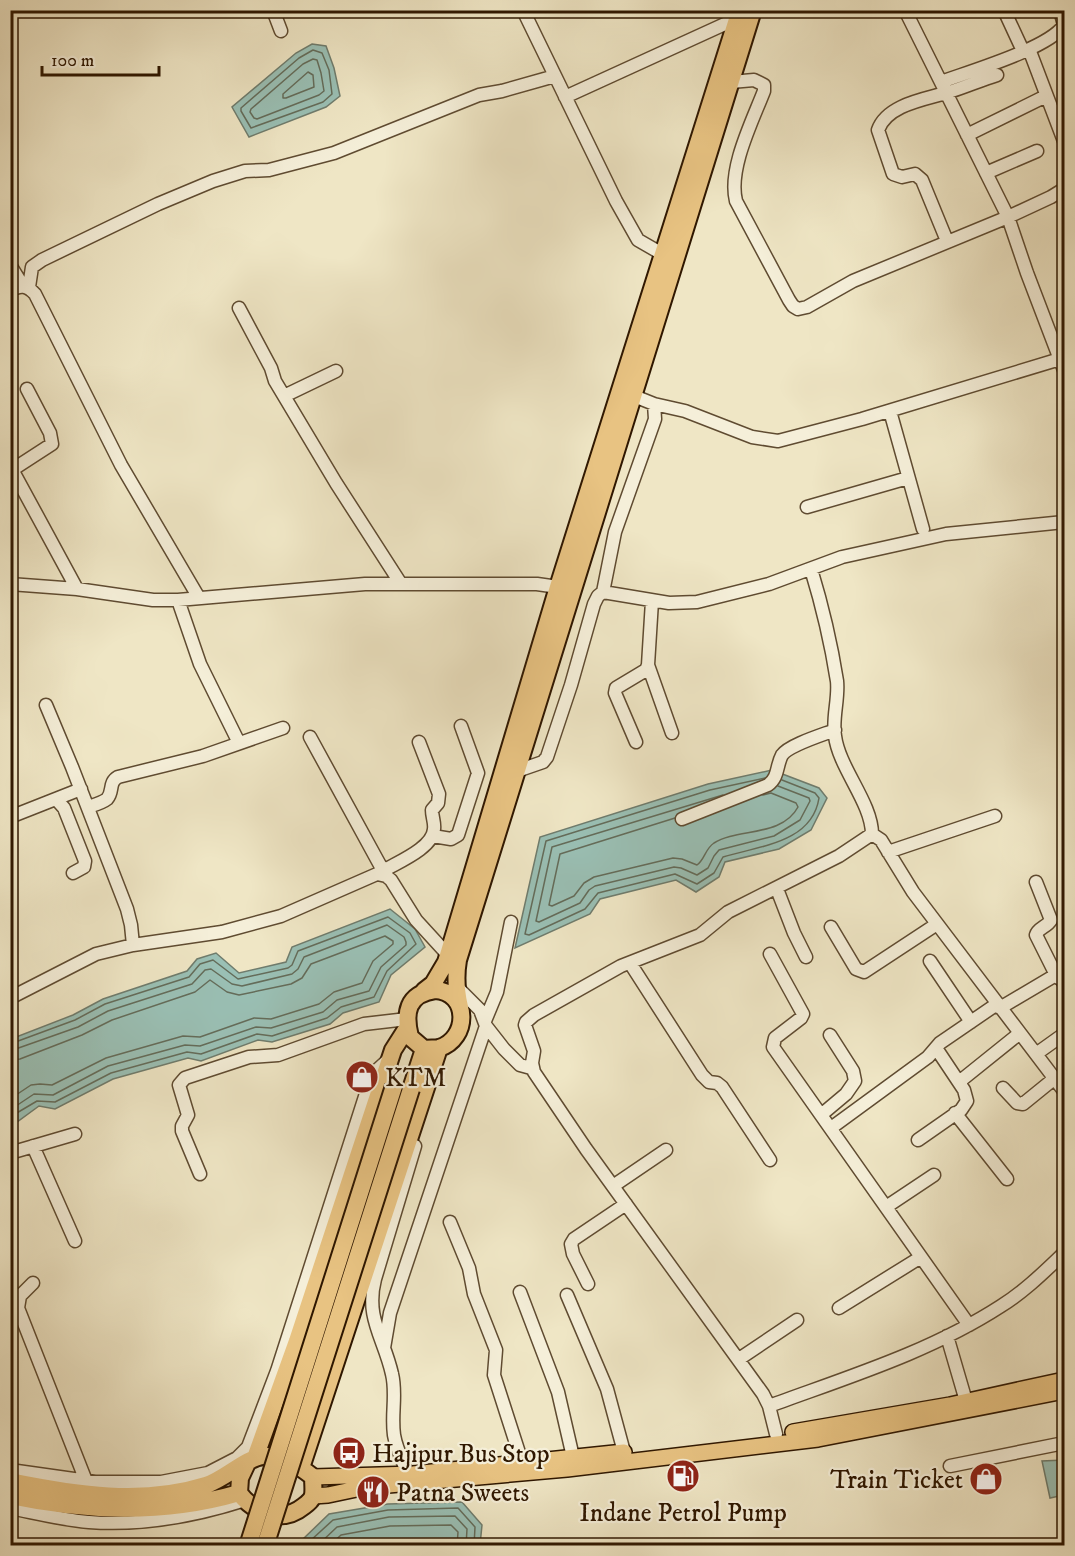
<svg xmlns="http://www.w3.org/2000/svg" width="1075" height="1556" viewBox="0 0 1075 1556" font-family="'IM FELL DW Pica',serif">
<rect width="100%" height="100%" fill="#efe6c5"/>
<filter id="stains"><feTurbulence type="fractalNoise" baseFrequency=".00333" numOctaves="4"/><feColorMatrix values="0 0 0 0 .2 0 0 0 0 .09 0 0 0 0 .02 0 0 0 .5 -.17"/></filter>
<radialGradient id="worn" r=".72"><stop offset=".6" stop-color="#630" stop-opacity="0"/><stop offset="1" stop-color="#630" stop-opacity=".3"/></radialGradient>
<path fill="#9ac0b5" stroke="#6f7c6d" stroke-width="1.5" d="M 312,44 L 326,46 L 334,68 L 340,96 L 326,107 L 249,137 L 232,107 L 296,53 Z
M 772,770 L 819,788 L 827,798 L 811,830 L 779,849 L 725,862 L 719,877 L 696,892 L 676,880 L 600,899 L 590,914 L 515,948 L 540,837 L 708,784 Z
M 390,909 L 415,929 L 425,947 L 391,975 L 379,1002 L 343,1013 L 330,1024 L 272,1042 L 258,1040 L 201,1061 L 188,1058 L 113,1079 L 55,1109 L 39,1106 L 17,1122 L 11,1124 L 11,1039 L 73,1015 L 103,999 L 187,971 L 197,959 L 216,953 L 239,973 L 286,962 L 292,947 Z
M 1064,1460 L 1064,1495 L 1050,1498 L 1042,1461 Z
M 462,1502 L 482,1525 L 480,1545 L 304,1545 L 303,1539 L 329,1514 L 388,1504 Z"/>
<g fill="none" stroke-linecap="round" stroke-linejoin="round">
<path stroke="#646c5a" stroke-width="1.5" d="M 313,50 L 322,53 L 329,70 L 332,94 L 323,102 L 251,128 L 241,111 L 241,108 L 299,58 Z
M 313,59 L 317,60 L 321,73 L 324,91 L 319,95 L 257,119 L 254,118 L 250,112 L 251,109 L 303,64 Z
M 308,72 L 313,75 L 314,87 L 286,98 L 283,98 L 283,94 Z
M 765,778 L 710,790 L 546,841 L 525,934 L 529,935 L 585,909 L 598,893 L 675,874 L 697,884 L 714,873 L 723,857 C 759,846 812,843 819,798 L 815,793 L 782,780
M 723,795 L 552,847 L 536,921 L 539,922 L 580,903 L 589,890 L 595,886 L 674,867 L 681,868 L 697,875 L 708,868 L 714,856 L 719,850 L 774,836 L 800,820 L 810,801 L 809,798 L 778,786
M 675,818 L 560,854 L 549,905 L 552,906 L 574,896 L 584,883 L 594,877 L 673,858 L 682,859 L 697,865 C 705,859 705,849 714,843 C 738,828 782,837 798,807 L 796,803 L 771,793 L 763,795
M 10,1044 L 75,1020 L 105,1004 L 189,977 L 200,964 L 213,960 L 238,979 L 288,968 L 292,965 L 298,951 L 388,917 L 410,933 L 416,944 L 387,971 L 374,997 L 341,1007 L 327,1018 L 272,1036 L 257,1034 L 201,1054 L 187,1052 L 111,1073 L 55,1102 L 37,1101 L 10,1117
M 10,1051 L 78,1027 L 108,1011 L 192,984 L 205,970 L 211,969 L 232,984 L 242,986 L 292,974 L 298,969 L 304,957 L 387,925 L 404,937 L 406,942 L 406,945 L 381,967 L 369,991 L 337,1000 L 323,1012 L 271,1028 L 256,1027 L 200,1046 L 185,1045 L 108,1066 L 53,1095 L 34,1094 L 10,1110
M 10,1060 L 20,1059 L 82,1035 L 112,1020 L 195,992 L 210,980 L 227,992 L 239,995 L 291,984 L 302,978 L 311,964 L 385,936 L 393,941 L 393,944 L 373,961 L 362,983 L 334,992 L 319,1004 L 271,1019 L 254,1018 L 200,1037 L 183,1036 L 106,1058 L 52,1085 L 40,1084 L 31,1085 L 10,1099
M 309,1546 L 310,1541 L 333,1520 L 388,1510 L 458,1508 L 475,1527 L 474,1546
M 317,1546 L 337,1527 L 389,1517 L 455,1516 L 467,1529 L 466,1546
M 329,1546 L 341,1535 L 390,1526 L 451,1525 L 458,1532 L 457,1546"/>
<g stroke="#5f4b31" stroke-width="15">
<path id="minor" d="M 273,10 L 281,31
M 523,10 L 616,201 L 638,240 L 664,255
M 905,10 L 1008,217 L 1027,273 L 1064,370
M 1004,10 L 1023,51
M 1029,49 L 1064,141
M 731,82 L 754,80 L 764,85 L 764,91 C 752,122 728,169 736,201 L 789,300 L 793,306 L 798,309 L 807,307 L 853,281 L 1008,217 L 1051,197 L 1064,189
M 941,82 C 968,72 1050,48 1064,25 L 1060,10
M 565,97 L 738,18
M 967,135 L 1046,96
M 986,173 L 1037,151
M 947,241 L 922,180 L 915,174 L 902,177 L 893,174 L 878,130 C 887,104 927,99 949,92 C 965,87 981,80 997,75
M 10,265 L 23,286
M 29,287 L 32,267 L 42,260 L 158,204 L 213,181 L 245,171 L 269,170 L 334,153 L 479,95 L 502,91 L 555,76
M 10,290 C 21,285 27,285 35,294 L 121,465 L 199,598
M 239,308 L 271,368 L 275,381 L 336,483 L 401,584
M 27,389 L 50,433 L 52,444 L 15,468 L 14,473 L 77,589
M 284,396 L 336,371
M 654,404 L 685,411 L 752,437 L 778,441 L 862,419 L 1060,359
M 890,411 L 923,529
M 807,507 L 908,478
M 10,584 L 77,589 L 153,600 L 178,600 L 365,584 L 537,584 L 558,587
M 603,592 L 615,532 L 655,419 L 654,404 L 634,396
M 178,600 L 200,664 L 239,743
M 648,665 L 672,733
M 46,705 L 72,767 L 127,909 L 131,925 L 133,945
M 310,737 L 386,876
M 636,742 L 615,693 L 616,688 L 646,670 L 648,665 L 652,601
M 517,771 L 543,762 L 547,757 L 571,685 L 594,604 L 598,596 L 603,592 L 669,603 L 697,602 L 769,584 L 842,557 L 946,534 L 1064,522
M 56,799 L 64,808 L 85,861 L 84,867 L 73,873
M 88,807 C 94,805 102,803 107,799 C 114,791 108,783 118,777 L 203,756 L 283,728
M 10,817 L 81,789
M 682,819 L 768,785 C 779,777 776,766 782,755 C 789,745 822,735 835,730
M 872,834 L 881,840 L 913,892 L 1064,1091
M 433,836 L 451,839 L 458,835 L 478,773 L 461,726
M 888,852 L 995,816
M 383,871 C 398,862 433,848 434,829 C 435,823 432,817 432,810 L 438,803 L 439,794 L 419,742
M 1036,882 L 1051,920 C 1047,927 1038,928 1036,935 L 1057,977
M 777,889 L 794,933 L 806,957
M 831,927 L 856,969 L 864,972 L 937,924
M 770,954 L 803,1014 L 801,1018 L 775,1038 L 773,1047 L 969,1325
M 930,961 L 971,1022
M 630,963 L 702,1075 L 709,1082 L 717,1083 L 722,1087 L 770,1160
M 456,986 L 480,1010 L 486,1026 L 504,1049 L 520,1065 L 531,1068
M 10,998 L 96,954 L 133,945 L 222,932 L 281,916 L 377,874 L 386,876 L 391,880 L 416,920 L 448,955
M 1000,1008 L 1054,976 L 1061,979 L 1064,984
M 485,1021 L 497,992 L 511,922
M 1036,1054 L 1064,1034
M 959,1082 L 1020,1033
M 1003,1088 L 1017,1103 L 1023,1104 L 1055,1078
M 955,1113 L 1007,1179
M 821,1115 L 846,1094 L 855,1081 L 853,1071 L 830,1035
M 831,1128 L 928,1057 L 940,1043 L 997,1004
M 918,1140 L 961,1110 L 967,1101 L 964,1090 L 936,1048
M 33,1146 L 75,1241
M 10,1153 L 75,1134
M 200,1174 L 182,1131 L 182,1126 L 188,1115 L 179,1085 L 185,1078 L 249,1057 L 278,1055 L 364,1024 L 407,1019
M 613,1186 L 666,1150
M 886,1207 L 934,1175
M 450,1222 L 469,1268 L 474,1294 L 496,1350 L 494,1375 L 522,1462
M 33,1283 L 20,1296 L 18,1308 L 86,1481
M 588,1284 L 573,1254 L 571,1244 L 574,1239 L 626,1204
M 520,1292 L 558,1392 L 573,1457
M 567,1295 L 607,1389 L 624,1452
M 839,1308 L 921,1257
M 947,1336 L 966,1401
M 384,1348 L 390,1313 L 486,1026
M 739,1359 L 797,1320
M 769,1406 C 848,1377 930,1352 1001,1306 C 1025,1291 1044,1272 1064,1253
M 776,1434 L 769,1406 L 763,1394 L 586,1149 L 534,1072 L 532,1063 L 534,1051 L 525,1025 L 526,1022 L 534,1015 L 621,966 L 700,935 L 728,912 L 839,856 L 872,834 C 872,803 839,768 835,736 C 832,718 839,699 837,681 C 831,643 822,605 811,569
M 950,1466 L 1064,1443
M 10,1470 L 95,1482 L 161,1482 L 208,1473 L 237,1458 L 248,1447 L 277,1371 L 369,1084 L 376,1071 L 388,1060
M 408,1474 C 403,1462 396,1448 394,1435 C 391,1414 397,1394 392,1374 C 384,1338 365,1318 375,1279 L 415,1146
M 10,1508 C 36,1513 63,1520 89,1522 C 142,1526 195,1516 245,1500"/>
</g>
<g stroke="#2f1700" stroke-width="18">
<path id="major" d="M 793,1432 L 950,1405 L 1064,1380
M 313,1477 L 413,1474 L 624,1452
M 313,1496 L 328,1495 L 366,1487 L 567,1469 L 818,1439 L 1064,1391"/>
</g>
<g stroke="#2f1700" stroke-width="20">
<path id="highway" d="M 435,990 C 470,992 469,1039 439,1048 C 435,1049 429,1048 424,1049 L 410,1037 C 404,1013 407,994 435,990 Z
M 424,991 L 433,984 L 446,962 L 558,587 L 740,10
M 460,1007 C 456,990 455,977 458,960 L 753,10
M 411,1089 L 424,1049
M 255,1458 L 297,1341 L 393,1050 L 407,1028
M 301,1468 L 439,1048
M 10,1481 C 75,1494 142,1505 206,1485 C 225,1479 245,1458 263,1456 C 282,1454 299,1466 313,1477 C 313,1482 314,1490 313,1495 C 312,1500 308,1503 304,1506 C 282,1524 255,1514 239,1493 L 240,1478 L 247,1463
M 10,1496 C 86,1512 164,1515 239,1493"/>
</g>
<use href="#minor" stroke="#f5efd9" stroke-width="12"/>
<use href="#major" stroke="#e8c382" stroke-width="15"/>
<use href="#highway" stroke="#e8c382" stroke-width="16"/>
<g stroke="#2f1700" stroke-width="20" stroke-linecap="butt">
<path id="highway-bridge" d="M 248,1546 L 394,1086
M 265,1546 L 411,1089"/>
</g>
<use href="#highway-bridge" stroke="#e8c382" stroke-width="16"/>
</g>
<defs>
<g id="shop-disc" transform="scale(1.725)"><circle r="9.5" fill="#8f2418" stroke="#f5efd9"/><path d="M-5-2.5h2.3a2.7 3.5 0 0 1 5.4 0H5L5.5 6h-11ZM-1.5-2.5h3a1.5 2.3 0 0 0-3 0Z" fill="#fff"/></g>
<g id="bus-disc" transform="scale(1.725)"><circle r="9.5" fill="#8f2418" stroke="#f5efd9"/><path d="M-5-6H5V4H4V6H2V4H-2V6H-4V4H-5ZM-3.5-4V0h7V-4ZM-3.5 1.2v1.5H-2V1.2ZM2 1.2v1.5H3.5V1.2Z" fill="#fff"/></g>
<g id="fuel-disc" transform="scale(1.725)"><circle r="9.5" fill="#8f2418" stroke="#f5efd9"/><path d="M-5.5-6h7V0h2V4h1.3V-2.5L3-4.5l.8-.8L6-3V5H2.5V1h-1V6h-7ZM-4.2-4.7v3.2H.2V-4.7Z" fill="#fff"/></g>
<g id="restaurant-disc" transform="scale(1.725)"><circle r="9.5" fill="#8f2418" stroke="#f5efd9"/><path d="M-5-6h1v4h1v-4h1v4h1v-4h1v5L-1.5 .5V6h-2V.5L-5-1ZM5-6V6H3V1.5H1.5Q1.5-4 5-6Z" fill="#fff"/></g>
</defs>
<g fill-rule="evenodd">
<use href="#shop-disc" x="362" y="1077"/>
<use href="#bus-disc" x="349" y="1453"/>
<use href="#fuel-disc" x="683" y="1476"/>
<use href="#shop-disc" x="986" y="1479"/>
<use href="#restaurant-disc" x="373" y="1492"/>
</g>
<g text-anchor="middle" stroke-width="4.5" stroke-linejoin="round" paint-order="stroke">
<g font-size="26" fill="#2f1700" stroke="#f5efd9" text-anchor="start">
<text x="385" y="1086">KTM</text>
<text x="372" y="1462">Hajipur Bus Stop</text>
<text x="963" y="1488" text-anchor="end">Train Ticket</text>
<text x="396" y="1501">Patna Sweets</text>
<text x="683" y="1521" text-anchor="middle">Indane Petrol Pump</text>
</g>
</g>
<rect width="1075" height="1556" fill="none" stroke="#efe6c5" stroke-width="36"/>
<rect x="12" y="12" width="1051" height="1532" fill="none" stroke="#2f1700" stroke-width="3"/>
<rect x="18" y="18" width="1039" height="1520" fill="none" stroke="#2f1700" stroke-width="1.5"/>
<path d="M42 66v9h117v-9" fill="none" stroke="#2f1700" stroke-width="3"/>
<text x="51" y="66" font-size="18" fill="#2f1700" stroke="#f5efd9" stroke-width="4.5" paint-order="stroke">100 m</text>
<rect width="100%" height="100%" filter="url(#stains)"/>
<rect width="100%" height="100%" fill="url(#worn)"/>
</svg>
